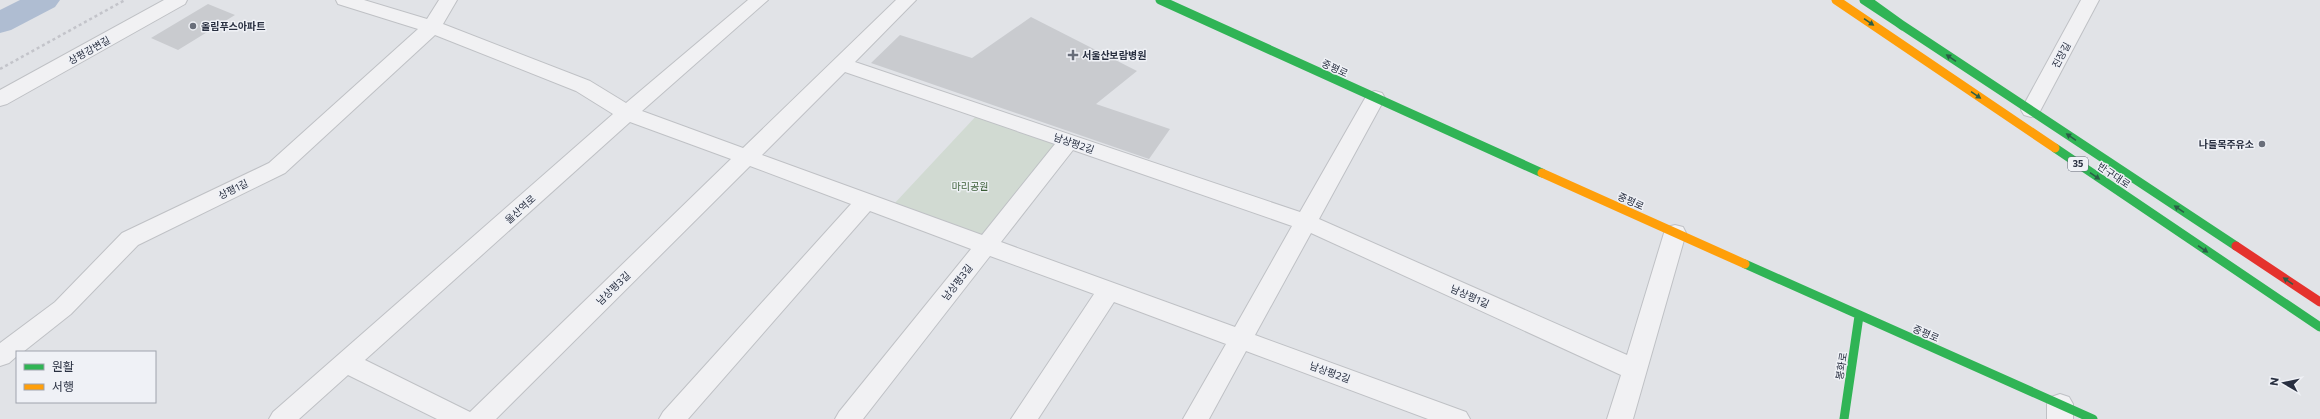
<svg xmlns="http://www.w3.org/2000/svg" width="2320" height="419" viewBox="0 0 2320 419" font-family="Commissioner,'Noto Sans KR',sans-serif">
<rect width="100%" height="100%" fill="#e1e3e7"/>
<path fill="#d1dad2" d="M 978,114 L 1060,142 L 984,239 L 893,205 Z"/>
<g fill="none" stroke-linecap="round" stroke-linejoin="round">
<path fill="#afbdd2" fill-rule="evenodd" d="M 20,0 L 60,0 L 55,7 L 11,30 L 0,33 L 0,10 Z"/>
</g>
<path fill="#c9cbcf" d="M 208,4 L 235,15 L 178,50 L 151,38 Z
M 1031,17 L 1137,71 L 1096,104 L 1170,129 L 1149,159 L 871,63 L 900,35 L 972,58 Z"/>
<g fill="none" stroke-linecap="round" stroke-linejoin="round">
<g stroke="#bfc1c5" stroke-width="2">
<path id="street" d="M 164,0 L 187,0 L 185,4 L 7,104 L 0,106 L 0,90 Z
M 336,0 L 364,0 L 427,19 L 439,0 L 457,0 L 443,24 L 590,81 L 626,103 L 748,0 L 768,0 L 642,111 L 743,148 L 896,0 L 916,0 L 855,62 L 1300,212 L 1368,93 L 1375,91 L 1382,93 L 1385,98 L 1319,219 L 1627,355 L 1664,233 L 1667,227 L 1675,225 L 1683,227 L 1686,233 L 1633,419 L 1607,419 L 1621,375 L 1311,233 L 1255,335 L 1466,412 L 1470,419 L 1428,419 L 1246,351 L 1209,419 L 1183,419 L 1226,344 L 1114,302 L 1038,419 L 1011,419 L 1094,294 L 990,256 L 863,419 L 835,419 L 839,412 L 971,249 L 870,211 L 688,419 L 659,419 L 663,412 L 851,204 L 750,166 L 496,419 L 437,419 L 348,375 L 299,419 L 269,419 L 273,412 L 613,114 L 576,91 L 435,35 L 285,173 L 138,245 L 71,314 L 23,352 L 17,352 L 17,356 L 9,363 L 0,366 L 0,343 L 55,302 L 122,233 L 269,163 L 418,29 L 338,4 ZM 845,72 L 1055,144 L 982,235 L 762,155 ZM 630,122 L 731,159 L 470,412 L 365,360 ZM 1073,150 L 1292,226 L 1235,327 L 1001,242 Z
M 2081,0 L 2099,0 L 2038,115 L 2031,117 L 2024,115 L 2021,110 Z
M 2060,394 L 2069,397 L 2073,404 L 2073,419 L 2047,419 L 2047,404 L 2051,397 Z"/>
</g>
<path stroke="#c3c4ca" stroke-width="2.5" stroke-dasharray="3 3" stroke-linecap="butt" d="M 0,69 L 125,0"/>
<use href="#street" fill="#f1f1f3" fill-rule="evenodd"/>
<path stroke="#30b455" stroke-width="9" d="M 1160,0 L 1542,173
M 1864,0 L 2236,246
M 1867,0 L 1903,26
M 2055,148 L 2320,327
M 1745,264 L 2093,419
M 1844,419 L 1859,316"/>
<path stroke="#ff9f0a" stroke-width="9" d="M 1836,0 L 2055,148
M 1542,173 L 1745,264"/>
<path stroke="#e5322d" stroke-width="9" d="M 2236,246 L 2320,302"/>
</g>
<defs><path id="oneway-solid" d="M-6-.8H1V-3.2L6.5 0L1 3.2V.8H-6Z"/></defs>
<g fill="#2b5e47">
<use href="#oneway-solid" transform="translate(1869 22) rotate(34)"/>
<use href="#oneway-solid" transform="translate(1951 58) rotate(-146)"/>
<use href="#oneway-solid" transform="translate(1976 95) rotate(34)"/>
<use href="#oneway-solid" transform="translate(2071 137) rotate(-146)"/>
<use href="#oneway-solid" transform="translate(2095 176) rotate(34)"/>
<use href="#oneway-solid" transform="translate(2179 209) rotate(-146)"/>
<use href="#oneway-solid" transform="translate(2203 249) rotate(34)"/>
<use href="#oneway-solid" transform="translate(2288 281) rotate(-146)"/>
</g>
<g fill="#696e7a" stroke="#eff1f6" stroke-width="1.5">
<circle cx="193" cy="26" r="4"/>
<path d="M1071 49h4v4h4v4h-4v4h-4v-4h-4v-4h4z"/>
<circle cx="2262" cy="144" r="4"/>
</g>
<g text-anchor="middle" stroke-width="3" stroke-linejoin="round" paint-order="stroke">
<rect fill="#eff1f6" stroke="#646977" stroke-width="1" x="2068" y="157" width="20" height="14" rx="3"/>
<g font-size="9" font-weight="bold" fill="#282f40">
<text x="2078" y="167">35</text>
</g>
<g font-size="10" font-weight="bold" fill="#282f40" stroke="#eff1f6" text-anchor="start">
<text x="201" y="30">올림푸스아파트</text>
<text x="1082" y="59">서울산보람병원</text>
<text x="2254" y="148" text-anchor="end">나들목주유소</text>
</g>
<g font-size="10" fill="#282f40" stroke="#eff1f6">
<text transform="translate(89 50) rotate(-29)" y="4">상평강변길</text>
<text transform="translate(2061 55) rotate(-62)" y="4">진장길</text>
<text transform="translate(1335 68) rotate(25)" y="4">중평로</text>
<text transform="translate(1074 143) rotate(19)" y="4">남상평2길</text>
<text transform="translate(2114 175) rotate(34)" y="4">반구대로</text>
<text transform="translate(233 189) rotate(-26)" y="4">상평1길</text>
<text transform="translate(1631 201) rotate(24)" y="4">중평로</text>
<text transform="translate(520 209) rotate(-42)" y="4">울산역로</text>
<text transform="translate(957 282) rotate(-52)" y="4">남상평3길</text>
<text transform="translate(613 288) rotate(-44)" y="4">남상평3길</text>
<text transform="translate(1470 296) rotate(24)" y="4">남상평1길</text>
<text transform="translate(1926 333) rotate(23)" y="4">중평로</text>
<text transform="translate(1841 366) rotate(-81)" y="4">봉화로</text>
<text transform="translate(1330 372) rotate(20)" y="4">남상평2길</text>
</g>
<g font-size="10" fill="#395c35" stroke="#eff1f6">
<text x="970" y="190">마리공원</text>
</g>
</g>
<rect x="16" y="351" width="140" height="52" fill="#eff1f6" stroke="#9fa3ad"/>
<rect x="24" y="364" width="20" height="6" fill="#30b455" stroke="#9fa3ad"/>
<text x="52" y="371" font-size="12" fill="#282f40">원활</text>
<rect x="24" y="384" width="20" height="6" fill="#ff9f0a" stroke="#9fa3ad"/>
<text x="52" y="391" font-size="12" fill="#282f40">서행</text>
<g transform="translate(2284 383) rotate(279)" stroke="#eff1f6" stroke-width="3" paint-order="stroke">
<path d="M0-3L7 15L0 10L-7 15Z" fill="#282f40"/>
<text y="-6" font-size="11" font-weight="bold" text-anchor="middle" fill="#282f40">N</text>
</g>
</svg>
